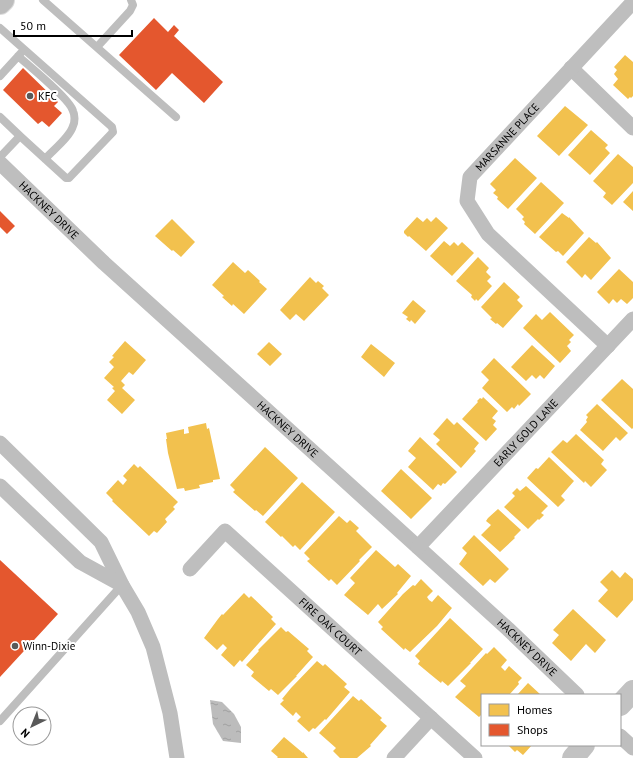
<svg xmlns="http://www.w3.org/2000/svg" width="633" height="758" viewBox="0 0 633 758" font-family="'PT Sans',sans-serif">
<defs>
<pattern id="water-ripples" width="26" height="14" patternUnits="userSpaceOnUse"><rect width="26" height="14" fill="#bcbcbc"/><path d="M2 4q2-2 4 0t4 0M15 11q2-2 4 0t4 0" fill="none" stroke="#a0a0a0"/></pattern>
</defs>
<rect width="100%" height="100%" fill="#fff"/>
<path fill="url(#water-ripples)" d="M 210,700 L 222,702 L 234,714 L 241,727 L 241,743 L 223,741 L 213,724 Z"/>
<path fill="#f2c14e" d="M 625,55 L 633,62 L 633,96 L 631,98 L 630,97 L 628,99 L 613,85 L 618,79 L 614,74 L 617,70 L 614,67 Z
M 565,106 L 588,125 L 559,156 L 537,136 Z
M 591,130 L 608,145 L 605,148 L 610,153 L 590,175 L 568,155 Z
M 618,154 L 633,167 L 633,183 L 612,205 L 603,197 L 606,193 L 593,181 Z
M 515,158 L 537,178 L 508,209 L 497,199 L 498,197 L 493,193 L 496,190 L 490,184 Z
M 541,182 L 564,203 L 535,234 L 524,224 L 525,222 L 522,219 L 524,217 L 516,209 Z
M 633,191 L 633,211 L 623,202 Z
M 562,213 L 569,218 L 569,217 L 584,233 L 563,256 L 558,251 L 556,252 L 539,237 Z
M 417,217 L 423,222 L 427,218 L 431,222 L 436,217 L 448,228 L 426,251 L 409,236 L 408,237 L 404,233 L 404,231 Z
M 172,219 L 195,242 L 181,257 L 173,250 L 172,251 L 155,236 Z
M 589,237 L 596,243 L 597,242 L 611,258 L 591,280 L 585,274 L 582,278 L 566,262 Z
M 444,241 L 450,246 L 454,242 L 458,246 L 462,242 L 474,253 L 452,276 L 430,256 Z
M 478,257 L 489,268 L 486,272 L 491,277 L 487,281 L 492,286 L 478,301 L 476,299 L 475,301 L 471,297 L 472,295 L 456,281 Z
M 233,262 L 245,273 L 248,270 L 260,281 L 259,282 L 267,289 L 244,314 L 233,304 L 232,306 L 222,297 L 224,296 L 212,285 Z
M 619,269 L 633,282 L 633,298 L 627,304 L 621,299 L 617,303 L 613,299 L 609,304 L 597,292 Z
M 310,277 L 316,283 L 318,281 L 324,286 L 322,288 L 329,295 L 304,321 L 296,314 L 290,320 L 280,310 Z
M 504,282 L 520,297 L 517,300 L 523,306 L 503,328 L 497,323 L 496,324 L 490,319 L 492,318 L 481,307 Z
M 413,300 L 426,311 L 415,324 L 411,320 L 410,322 L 406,319 L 408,317 L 402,313 Z
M 550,312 L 574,335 L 569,340 L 571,342 L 567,346 L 571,351 L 560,363 L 523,328 L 536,314 L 542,320 Z
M 125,341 L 146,360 L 133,375 L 129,372 L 121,381 L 125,385 L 122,388 L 135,400 L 122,414 L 107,400 L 115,391 L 112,388 L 114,387 L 104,378 L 114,367 L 109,362 L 114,357 L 112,356 Z
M 269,342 L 282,354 L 270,366 L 257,354 Z
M 371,344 L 395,363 L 384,377 L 361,357 Z
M 532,345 L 555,366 L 544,379 L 540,375 L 536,379 L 532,375 L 526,381 L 511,367 Z
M 494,358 L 531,394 L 519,406 L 518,404 L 514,409 L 512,407 L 507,412 L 482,388 L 489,380 L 481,372 Z
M 622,379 L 633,389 L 633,428 L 632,429 L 601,400 Z
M 483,397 L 498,411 L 492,418 L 496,421 L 493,425 L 497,429 L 486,441 L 462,419 L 478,402 L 477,401 L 480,398 L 482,399 Z
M 597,404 L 628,433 L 620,441 L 616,437 L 603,451 L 580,430 L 587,422 L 586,420 L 588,417 L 586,415 Z
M 447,418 L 454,425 L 457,422 L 479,443 L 474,449 L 476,451 L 461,468 L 436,444 L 440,440 L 433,434 Z
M 206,423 L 207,429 L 209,428 L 220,479 L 213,480 L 213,482 L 199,485 L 200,488 L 185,491 L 184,488 L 177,489 L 168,453 L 166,439 L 167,439 L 166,433 L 184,429 L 184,434 L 189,433 L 188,427 Z
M 576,434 L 604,460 L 601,464 L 607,470 L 591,487 L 585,481 L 584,483 L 551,452 L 563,440 L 567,443 Z
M 420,437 L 457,472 L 445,484 L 443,483 L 441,486 L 438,484 L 433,490 L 408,467 L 416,458 L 408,451 Z
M 265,447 L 298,478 L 263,516 L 256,510 L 255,511 L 233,492 L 235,490 L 230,485 Z
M 549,457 L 574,481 L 561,496 L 565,500 L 558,507 L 527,478 L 536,468 L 538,469 Z
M 134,464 L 138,468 L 140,466 L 178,502 L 173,507 L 175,509 L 165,519 L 167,522 L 157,533 L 154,531 L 149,536 L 112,501 L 113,500 L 106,493 L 118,480 L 123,485 L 127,480 L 123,476 Z
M 401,469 L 432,498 L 411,519 L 381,491 Z
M 302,482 L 335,512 L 300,550 L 295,545 L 293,547 L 282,536 L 281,537 L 265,522 Z
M 526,486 L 548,506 L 541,513 L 544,515 L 539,520 L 538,519 L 528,529 L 504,507 L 515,496 L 512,493 L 517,488 L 520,491 Z
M 498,509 L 521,530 L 514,537 L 515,538 L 500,552 L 481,535 L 491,525 L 486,521 L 488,518 Z
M 339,516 L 347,523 L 350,520 L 359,528 L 356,531 L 372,547 L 359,560 L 360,561 L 337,585 L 331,579 L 329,581 L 307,561 L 310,559 L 304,553 Z
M 474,535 L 509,569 L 495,583 L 490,579 L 483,586 L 459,564 L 467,553 L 462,548 Z
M 376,550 L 395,567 L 398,564 L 411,576 L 397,593 L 398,594 L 382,609 L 378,604 L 368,615 L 344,595 L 355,583 L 350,578 Z
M 612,570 L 620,578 L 625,572 L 633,579 L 633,600 L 617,618 L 598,601 L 608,590 L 600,582 Z
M 421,579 L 433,591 L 427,597 L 429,600 L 432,602 L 438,595 L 452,608 L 437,626 L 410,652 L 405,648 L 404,650 L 381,629 L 383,627 L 378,622 L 403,594 L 413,585 L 415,586 Z
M 244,593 L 249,598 L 251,596 L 273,617 L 271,619 L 276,624 L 242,662 L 240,660 L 234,667 L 221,655 L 227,648 L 223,644 L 217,650 L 204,638 L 218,619 L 222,614 L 223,615 Z
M 573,609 L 606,640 L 595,653 L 586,644 L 571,661 L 552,643 L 559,635 L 553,630 Z
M 450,618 L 483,649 L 470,663 L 471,663 L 448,686 L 442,681 L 441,683 L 430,674 L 418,664 L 420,661 L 415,656 Z
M 281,627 L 286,632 L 288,631 L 309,649 L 307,651 L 313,657 L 296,676 L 297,676 L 278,695 L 271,689 L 269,691 L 251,676 L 254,672 L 246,665 L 259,651 L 258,650 Z
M 494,647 L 507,660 L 501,667 L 505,671 L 509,666 L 522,678 L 518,682 L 519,684 L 509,695 L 482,695 L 482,714 L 479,717 L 455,697 L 466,686 L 460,681 L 486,653 L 487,654 Z
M 317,661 L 323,666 L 325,664 L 347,684 L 344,687 L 350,692 L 326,720 L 325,719 L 315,729 L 313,728 L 309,732 L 297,721 L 301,717 L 296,712 L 293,716 L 280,704 L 284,700 L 282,699 L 291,688 Z
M 528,683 L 541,695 L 517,695 Z
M 353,696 L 359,701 L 361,699 L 372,709 L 382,718 L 380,720 L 387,726 L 370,745 L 371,746 L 357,758 L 340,758 L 333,751 L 336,748 L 319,733 Z
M 284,737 L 303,753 L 303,752 L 308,758 L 277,758 L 278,757 L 271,751 Z
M 508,745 L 532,745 L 523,755 L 517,750 L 515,752 Z"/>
<path fill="#e4572e" d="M 154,18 L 168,32 L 174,25 L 179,30 L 174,36 L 223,82 L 204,103 L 172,73 L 156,90 L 119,55 Z
M 23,68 L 58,102 L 54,106 L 62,113 L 49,127 L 42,121 L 38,124 L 3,90 Z
M 0,211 L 15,226 L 7,234 L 0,227 Z
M 0,560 L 58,614 L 0,677 Z"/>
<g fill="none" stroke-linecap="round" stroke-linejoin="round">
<g stroke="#dbdbdb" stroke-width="24">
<path id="primary" d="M 0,3 L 3,0"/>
</g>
<path stroke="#bebebe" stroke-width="8" d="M 43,0 L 176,117
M 0,28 L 112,127 L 113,132 L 69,178 L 66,178 L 20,136 L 0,157
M 97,47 L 130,11 L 133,5 L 131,0
M 18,56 C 29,66 70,99 73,111 C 75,115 75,122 73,126 C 70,137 53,150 45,159
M 0,76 L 21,53
M 0,117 L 20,136
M 0,721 L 122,585"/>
<g stroke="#bebebe" stroke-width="15">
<path d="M 571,68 L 633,128"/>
<path id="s1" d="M 0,163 L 104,263 L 343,479 L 508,629 L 577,695"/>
<path id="s2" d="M 608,346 L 488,234 L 467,201 L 470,177 L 633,2"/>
<path d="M 0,443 L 101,542 L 122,585 L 138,612 L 153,647 L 170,713 L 177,758"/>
<path d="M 0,486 L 80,562 L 122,585"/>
<path id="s3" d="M 418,547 L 633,319"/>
<path id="s4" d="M 190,569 L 225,531 L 475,758"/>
<path d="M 620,736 L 633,748"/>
<path d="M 394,758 L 431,718"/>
</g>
<path stroke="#c2c2c2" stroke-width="22" d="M 620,705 L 633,691
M 573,758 L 584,745"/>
<use href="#primary" stroke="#bdbdbd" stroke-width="22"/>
</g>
<g fill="#595959" stroke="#fff" stroke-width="1.5">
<circle cx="30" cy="96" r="4"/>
<circle cx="15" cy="646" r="4"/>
</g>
<g text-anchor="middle" stroke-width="4" stroke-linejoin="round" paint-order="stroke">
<g font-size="11" fill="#000" stroke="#fff" text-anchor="start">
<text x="38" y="100">KFC</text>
<text x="23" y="650">Winn-Dixie</text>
</g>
<g font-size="11" fill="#000" stroke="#fff">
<text dy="4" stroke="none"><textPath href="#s2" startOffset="282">MARSANNE PLACE</textPath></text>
<text dy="4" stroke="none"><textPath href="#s1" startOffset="68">HACKNEY DRIVE</textPath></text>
<text dy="4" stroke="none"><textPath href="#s1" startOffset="392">HACKNEY DRIVE</textPath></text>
<text dy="4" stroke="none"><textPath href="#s3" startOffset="157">EARLY GOLD LANE</textPath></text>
<text dy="4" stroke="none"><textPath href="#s4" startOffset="194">FIRE OAK COURT</textPath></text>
<text dy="4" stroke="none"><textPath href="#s1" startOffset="716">HACKNEY DRIVE</textPath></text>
</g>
</g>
<rect x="481" y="694" width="140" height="52" fill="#ffffff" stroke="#999999"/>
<rect x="489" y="704" width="20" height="12" fill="#f2c14e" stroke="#999999"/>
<text x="517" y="714" font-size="12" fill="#000000">Homes</text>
<rect x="489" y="724" width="20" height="12" fill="#e4572e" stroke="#999999"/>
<text x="517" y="734" font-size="12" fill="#000000">Shops</text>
<g transform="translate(32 726) rotate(223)"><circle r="19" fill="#ffffff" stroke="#999999"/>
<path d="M0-3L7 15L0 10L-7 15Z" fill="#595959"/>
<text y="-6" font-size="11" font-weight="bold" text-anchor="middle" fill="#000000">N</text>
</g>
<path d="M14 30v6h118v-6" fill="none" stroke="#000000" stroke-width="2"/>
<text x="20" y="30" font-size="12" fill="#000000" stroke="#ffffff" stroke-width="3" paint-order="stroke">50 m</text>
</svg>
